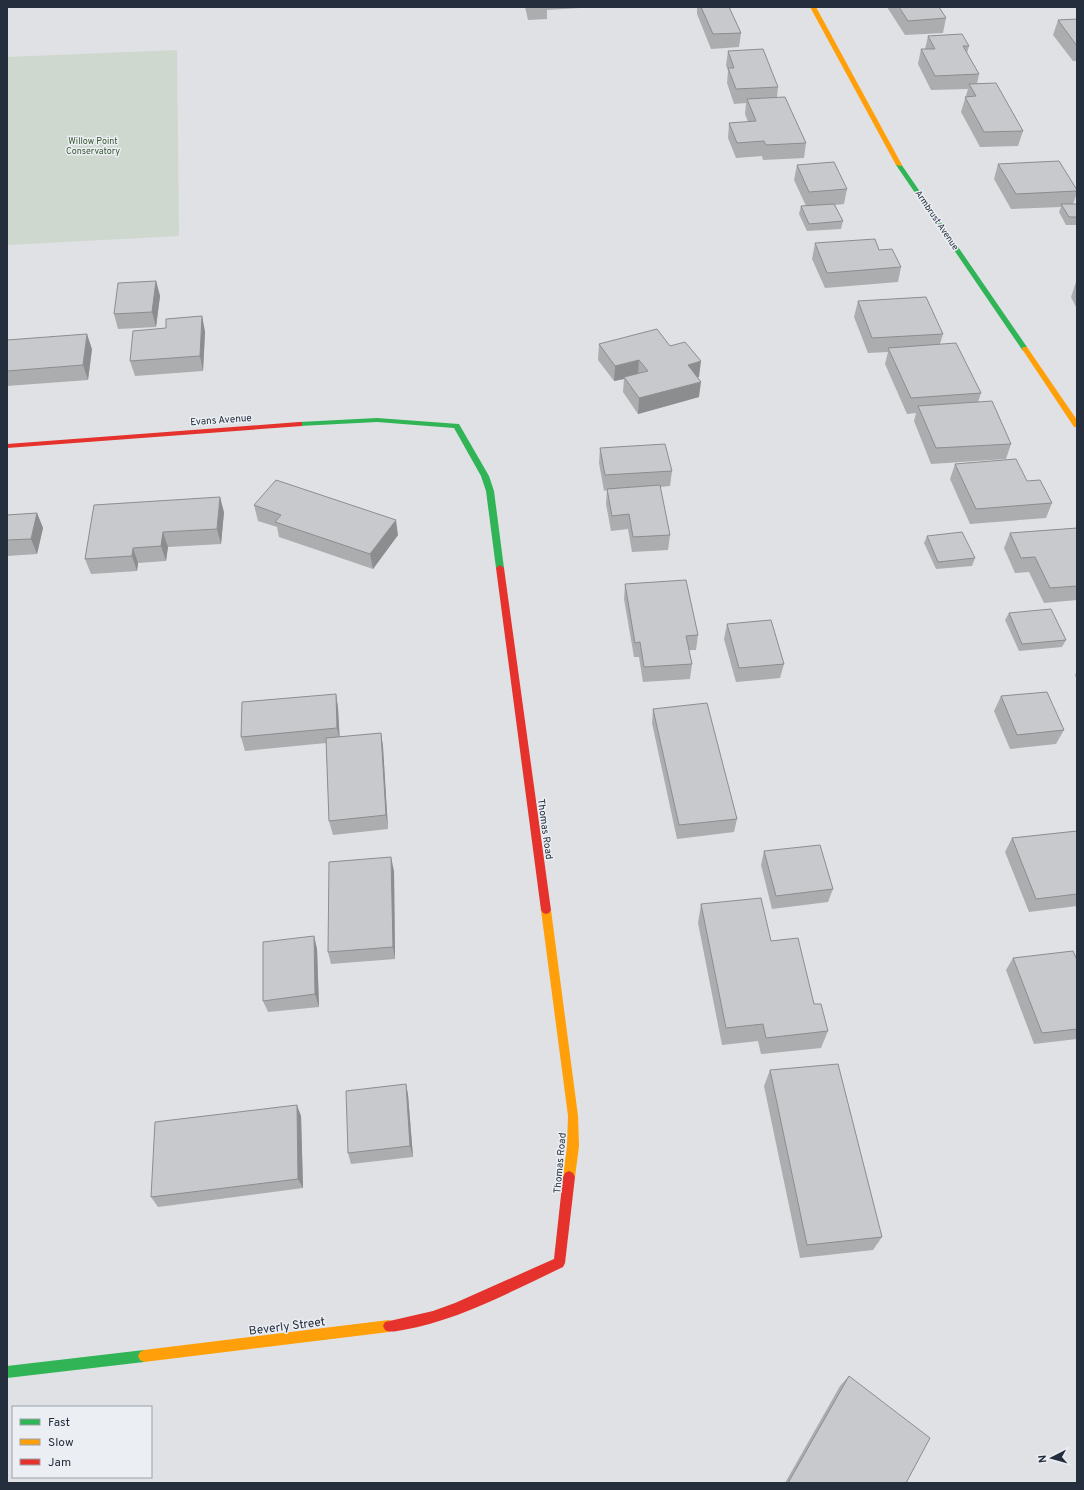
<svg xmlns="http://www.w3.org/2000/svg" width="1084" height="1490" viewBox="0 0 1084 1490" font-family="Overpass,sans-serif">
<rect width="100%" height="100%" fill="#dfe1e4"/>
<path fill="#cfd8cf" d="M 177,50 L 179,236 L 7,245 L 7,57 Z"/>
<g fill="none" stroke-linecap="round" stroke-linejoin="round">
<path fill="#30b455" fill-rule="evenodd" d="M 899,163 L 901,164 L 1027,347 L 1027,351 L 1023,351 L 896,165 Z
M 377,418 L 459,424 L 489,476 L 494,491 L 504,568 L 503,570 L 500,571 L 496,568 L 486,491 L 481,476 L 454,428 L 377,422 L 299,426 L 295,424 L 299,422 Z
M 144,1350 L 148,1352 L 150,1356 L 148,1360 L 144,1362 L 7,1378 L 7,1366 Z"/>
<path fill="#ff9f0a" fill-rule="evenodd" d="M 810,7 L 816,7 L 902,165 L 901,166 L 896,165 Z
M 1023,347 L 1027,347 L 1077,420 L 1077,427 L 1074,427 L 1022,349 Z
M 546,906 L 549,907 L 551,910 L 578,1116 L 579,1146 L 575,1177 L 573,1181 L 569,1183 L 565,1181 L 563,1177 L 567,1146 L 568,1116 L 541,910 L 543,907 Z
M 389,1320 L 393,1322 L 395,1326 L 393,1330 L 389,1332 L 144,1362 L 140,1360 L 138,1356 L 140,1352 L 144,1350 Z"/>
<path fill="#e5322d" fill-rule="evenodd" d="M 299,422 L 302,422 L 302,426 L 7,448 L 7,444 Z
M 500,565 L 504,568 L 551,910 L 549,913 L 546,914 L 543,913 L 541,910 L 496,568 Z
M 569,1171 L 573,1173 L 575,1177 L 565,1263 L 563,1267 C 512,1291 459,1320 403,1330 C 396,1331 391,1333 385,1330 L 383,1326 L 385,1322 L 433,1311 L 455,1303 L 554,1259 L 563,1177 L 565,1173 Z"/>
</g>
<path fill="#abadaf" d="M 525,7 L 597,7 L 547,10 L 547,19 L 528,20 Z
M 697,7 L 729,7 L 741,33 L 739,47 L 711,49 L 697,14 Z
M 887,7 L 939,7 L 946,18 L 943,33 L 905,35 Z
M 1077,19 L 1077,61 L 1073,61 L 1053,35 L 1058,20 Z
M 928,36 L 969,46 L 967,53 L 979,74 L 977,84 L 1023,131 L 1018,146 L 980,147 L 961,112 L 968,89 L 931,90 L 918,64 L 921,49 L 925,49 Z
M 728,51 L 778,87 L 777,97 L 806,143 L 804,158 L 763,160 L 762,156 L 736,158 L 728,138 L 729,123 L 748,122 L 745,114 L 746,103 L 734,104 L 727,83 L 728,71 L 726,65 Z
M 998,164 L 1077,190 L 1077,193 L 1073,204 L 1077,204 L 1077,225 L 1066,225 L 1059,212 L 1061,207 L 1011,209 L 994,179 Z
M 797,165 L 847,189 L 844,204 L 835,205 L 843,221 L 841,229 L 807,231 L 799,214 L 801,206 L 806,206 L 794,180 Z
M 815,243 L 879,250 L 901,267 L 898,282 L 825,288 L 812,259 Z
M 156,281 L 160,296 L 156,327 L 118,329 L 114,314 Z
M 1076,282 L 1077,282 L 1077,309 L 1071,297 Z
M 858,301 L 943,334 L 940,344 L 981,393 L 978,402 L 1011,444 L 1006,459 L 931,464 L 914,421 L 916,413 L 907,414 L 885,364 L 888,352 L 868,353 L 854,317 Z
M 202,316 L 205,332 L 203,371 L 135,376 L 130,361 L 166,328 Z
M 7,340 L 92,349 L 88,380 L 7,386 Z
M 599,344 L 670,346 L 699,377 L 698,377 L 699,397 L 638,414 L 623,392 L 624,379 L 614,381 L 598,360 Z
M 600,448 L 672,471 L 670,486 L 660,487 L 670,535 L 668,550 L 632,552 L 628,529 L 611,531 L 606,504 L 607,490 L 604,491 L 599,463 Z
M 955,464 L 1027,481 L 1052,503 L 1046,518 L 970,524 L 950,479 Z
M 94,505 L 224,512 L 221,544 L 168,547 L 166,561 L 138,563 L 137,571 L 91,574 L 85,559 Z
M 254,505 L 398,535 L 373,569 L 279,537 L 277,527 L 258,521 Z
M 37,513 L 43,528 L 37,554 L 7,556 L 7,515 Z
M 1077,528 L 1077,600 L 1044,603 L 1029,572 L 1015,573 L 1004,548 L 1010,533 Z
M 927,536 L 975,558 L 972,566 L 936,569 L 924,543 Z
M 625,584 L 698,635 L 696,650 L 689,650 L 692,664 L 690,679 L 643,682 L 639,657 L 634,657 L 624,599 Z
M 1009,613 L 1066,640 L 1062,647 L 1019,651 L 1005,620 Z
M 727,624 L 784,664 L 780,678 L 736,682 L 724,639 Z
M 1077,670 L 1077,680 L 1075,675 Z
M 336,694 L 338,708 L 339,737 L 381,733 L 383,747 L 388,829 L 333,835 L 329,821 L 326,743 L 245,751 L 241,737 Z
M 1001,696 L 1064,730 L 1056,744 L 1010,749 L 994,711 Z
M 653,709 L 737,819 L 734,832 L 677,839 L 652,723 Z
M 1077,831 L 1077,906 L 1029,912 L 1005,852 L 1012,838 Z
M 764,851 L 833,889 L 828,902 L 772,909 L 761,865 Z
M 394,871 L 395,959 L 331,964 L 328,952 Z
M 701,904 L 771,941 L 814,1004 L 828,1031 L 821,1048 L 761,1054 L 758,1041 L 722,1045 L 698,923 Z
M 314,936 L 317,949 L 319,1007 L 268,1012 L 263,1001 Z
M 1013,958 L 1077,960 L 1077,1039 L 1034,1044 L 1006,970 Z
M 770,1070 L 882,1237 L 873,1250 L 800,1258 L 764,1086 Z
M 406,1084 L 408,1095 L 413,1157 L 351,1164 L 348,1153 Z
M 301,1116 L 303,1188 L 158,1207 L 151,1197 Z
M 849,1376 L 906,1483 L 785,1483 L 840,1386 Z"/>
<path fill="#8b8d8f" d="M 156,281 L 160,296 L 156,327 L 152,312 Z
M 202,316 L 205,332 L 203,371 L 200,356 Z
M 87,334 L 92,349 L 88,380 L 83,365 Z
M 639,360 L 638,375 L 624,377 L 624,379 L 614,381 L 615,366 Z
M 701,361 L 699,377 L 686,380 L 688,365 Z
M 701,382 L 699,397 L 638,414 L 639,398 Z
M 220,497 L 224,512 L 221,544 L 217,529 Z
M 37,513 L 43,528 L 37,554 L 31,539 Z
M 396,520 L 398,535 L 373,569 L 370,554 Z
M 163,532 L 168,547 L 166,561 L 161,546 Z
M 133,548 L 138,563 L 137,571 L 132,556 Z
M 336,694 L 338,708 L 340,742 L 337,728 Z
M 381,733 L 383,747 L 388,829 L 386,815 Z
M 391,857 L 394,871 L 395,959 L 393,947 Z
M 314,936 L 317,949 L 319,1007 L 315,994 Z
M 406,1084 L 408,1095 L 413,1157 L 410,1146 Z
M 297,1105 L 301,1116 L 303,1188 L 298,1179 Z"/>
<path fill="#c7c9cc" stroke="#8b8d8f" d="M 701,7 L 729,7 L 741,33 L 713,34 Z
M 899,7 L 939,7 L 946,18 L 908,21 Z
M 1077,19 L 1077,46 L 1058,20 Z
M 962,34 L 969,46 L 963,46 L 979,74 L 935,76 L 921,49 L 935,49 L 928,36 Z
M 763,49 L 778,87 L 736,89 L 728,68 L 734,68 L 728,51 Z
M 996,83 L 1023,131 L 984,132 L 965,97 L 976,96 L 969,84 Z
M 785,97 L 806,143 L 766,145 L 764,141 L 737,143 L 729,123 L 756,121 L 747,99 Z
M 1059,161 L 1077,190 L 1077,191 L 1016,194 L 998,164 Z
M 834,162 L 847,189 L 809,192 L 797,165 Z
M 834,204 L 843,221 L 809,224 L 801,206 Z
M 1061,204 L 1077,204 L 1077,217 L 1069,217 Z
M 875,239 L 879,250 L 892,249 L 901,267 L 827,273 L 815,243 Z
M 156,281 L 152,312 L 114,314 L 118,283 Z
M 926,297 L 943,334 L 872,338 L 858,301 Z
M 202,316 L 200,356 L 130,361 L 133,331 L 166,328 L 166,319 Z
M 657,329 L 670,346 L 685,342 L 701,361 L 688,365 L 701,382 L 639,398 L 624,377 L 648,371 L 639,360 L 615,366 L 599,344 Z
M 87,334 L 83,365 L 7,371 L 7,340 Z
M 956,343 L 981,393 L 911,398 L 888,348 Z
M 992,401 L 1011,444 L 936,448 L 918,406 Z
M 665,444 L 672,471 L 605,475 L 600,448 Z
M 1016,459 L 1027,481 L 1040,480 L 1052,503 L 976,509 L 955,464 Z
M 276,480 L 396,520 L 370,554 L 275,522 L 281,515 L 254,505 Z
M 660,485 L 670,535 L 633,537 L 629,514 L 612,516 L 607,489 Z
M 220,497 L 217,529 L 163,532 L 161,546 L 133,548 L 132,556 L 85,559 L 94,505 Z
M 37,513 L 31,539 L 7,540 L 7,515 Z
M 1077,528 L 1077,586 L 1050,588 L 1035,557 L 1021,558 L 1010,533 Z
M 962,532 L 975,558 L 938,562 L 927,536 Z
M 686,580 L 698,635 L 686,636 L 692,664 L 644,667 L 640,642 L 635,643 L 625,584 Z
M 1051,609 L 1066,640 L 1022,644 L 1009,613 Z
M 771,620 L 784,664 L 739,668 L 727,624 Z
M 1047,692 L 1064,730 L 1017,735 L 1001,696 Z
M 336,694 L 337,728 L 241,737 L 242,702 Z
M 707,703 L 737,819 L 679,825 L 653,709 Z
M 381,733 L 386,815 L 329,821 L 326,738 Z
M 1077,831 L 1077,894 L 1036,899 L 1012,838 Z
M 820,845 L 833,889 L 776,896 L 764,851 Z
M 391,857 L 393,947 L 328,952 L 329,862 Z
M 761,898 L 771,941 L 798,938 L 814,1004 L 821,1004 L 828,1031 L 766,1038 L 763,1024 L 726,1028 L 701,904 Z
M 314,936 L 315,994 L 263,1001 L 263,942 Z
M 1073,951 L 1077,960 L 1077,1029 L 1042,1033 L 1013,958 Z
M 838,1064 L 882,1237 L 807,1245 L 770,1070 Z
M 406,1084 L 410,1146 L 348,1153 L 346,1091 Z
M 297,1105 L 298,1179 L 151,1197 L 155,1122 Z
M 849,1376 L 930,1438 L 906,1483 L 788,1483 Z"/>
<g text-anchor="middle" stroke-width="3" stroke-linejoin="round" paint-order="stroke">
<g font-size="9" fill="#3a5932" stroke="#ebeff4">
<text x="93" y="144">Willow Point<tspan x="93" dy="10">Conservatory</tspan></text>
</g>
<g font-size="9" fill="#252e3d" stroke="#ebeff4">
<text transform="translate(937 220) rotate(56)" y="3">Armbrust Avenue</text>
</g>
<g font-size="10" fill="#252e3d" stroke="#ebeff4">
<text transform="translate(221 419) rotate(-4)" y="4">Evans Avenue</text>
<text transform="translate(546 829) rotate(82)" y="4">Thomas Road</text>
<text transform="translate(559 1163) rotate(-85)" y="4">Thomas Road</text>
</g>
<g font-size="12" fill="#252e3d" stroke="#ebeff4">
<text transform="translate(287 1326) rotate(-7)" y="4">Beverly Street</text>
</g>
</g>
<rect width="1084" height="1490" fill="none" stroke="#252e3d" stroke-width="16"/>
<rect x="12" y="1406" width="140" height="72" fill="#ebeff4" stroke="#9ca2ab"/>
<rect x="20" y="1419" width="20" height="6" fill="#30b455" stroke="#9ca2ab"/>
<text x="48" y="1426" font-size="12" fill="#252e3d">Fast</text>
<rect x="20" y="1439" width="20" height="6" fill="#ff9f0a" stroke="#9ca2ab"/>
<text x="48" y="1446" font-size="12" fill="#252e3d">Slow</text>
<rect x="20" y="1459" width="20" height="6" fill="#e5322d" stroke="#9ca2ab"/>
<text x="48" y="1466" font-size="12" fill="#252e3d">Jam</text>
<g transform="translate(1052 1458) rotate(264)" stroke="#ebeff4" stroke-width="3" paint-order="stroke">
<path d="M0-3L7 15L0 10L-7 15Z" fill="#252e3d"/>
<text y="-6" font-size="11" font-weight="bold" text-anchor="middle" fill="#252e3d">N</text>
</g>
</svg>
